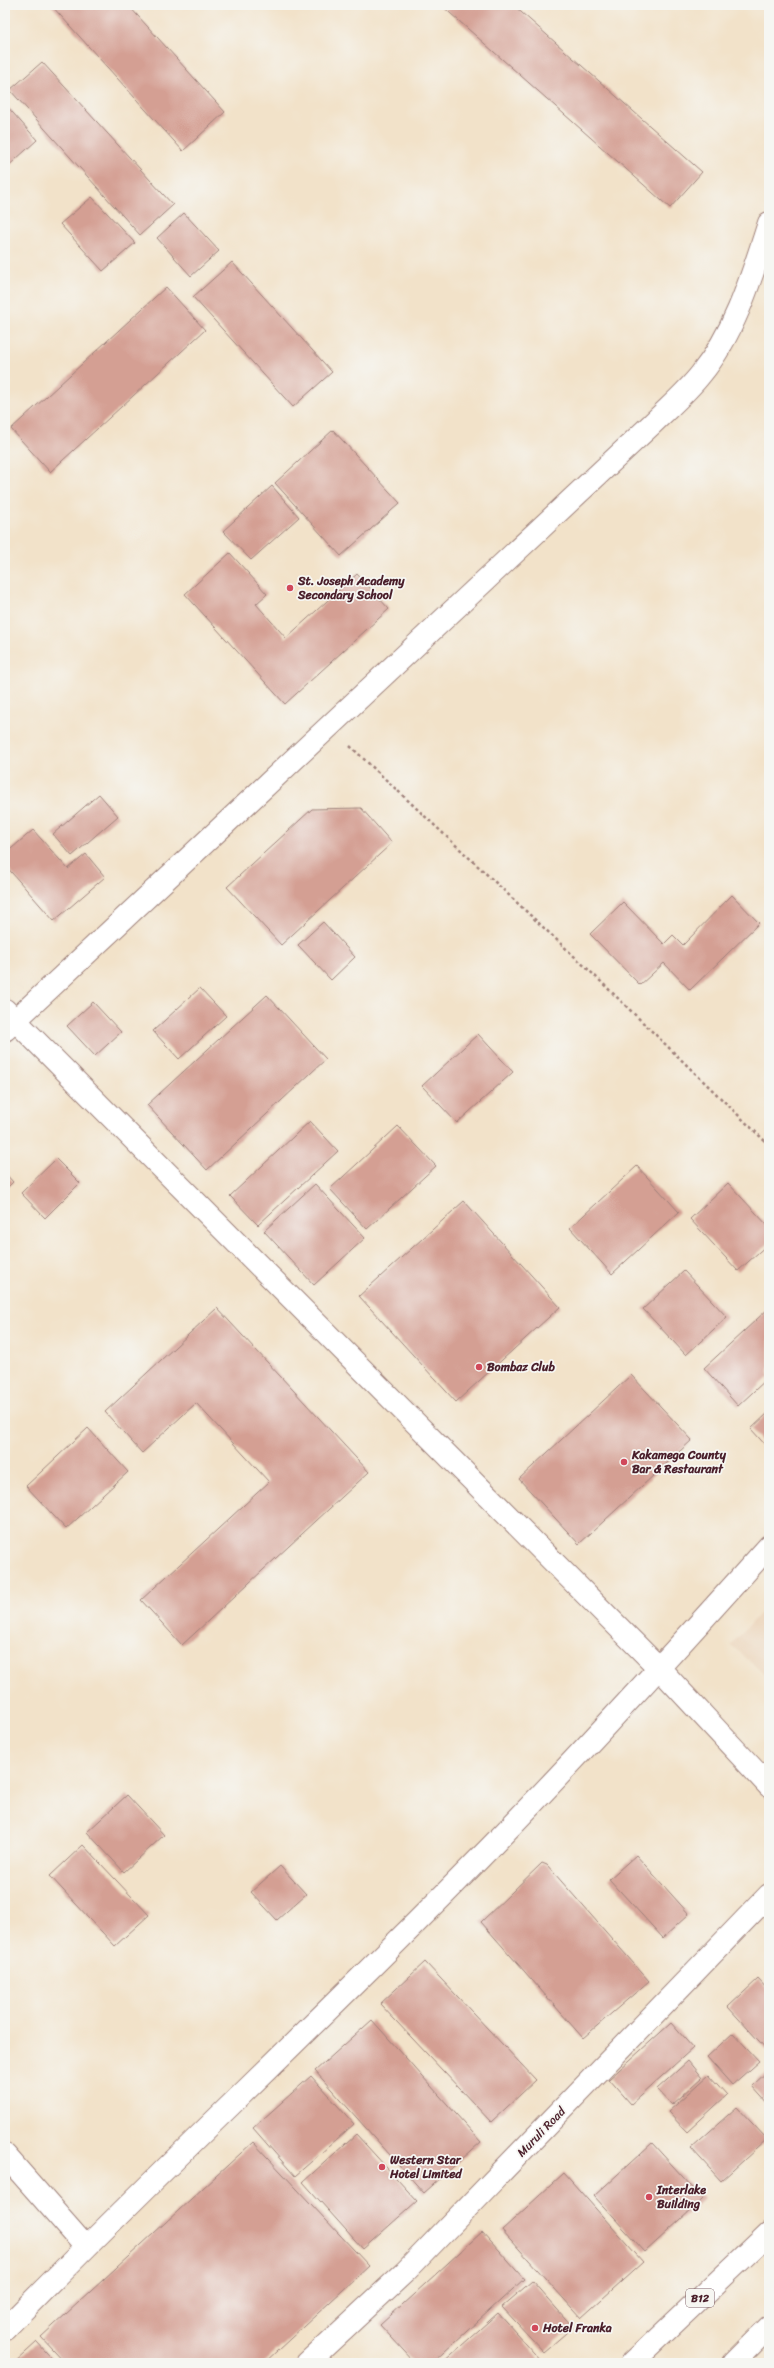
<svg xmlns="http://www.w3.org/2000/svg" width="774" height="2368" viewBox="0 0 774 2368" font-family="Sriracha,sans-serif">
<rect width="100%" height="100%" fill="#f6f6f2"/>
<filter id="ink" filterUnits="userSpaceOnUse"><feTurbulence type="fractalNoise" baseFrequency=".025" numOctaves="2"/><feDisplacementMap in="SourceGraphic" scale="8" xChannelSelector="R" yChannelSelector="G"/><feConvolveMatrix kernelMatrix="1 2 1 2 8 2 1 2 1" color-interpolation-filters="sRGB"/></filter>
<filter id="wash" filterUnits="userSpaceOnUse"><feTurbulence type="fractalNoise" baseFrequency=".012" numOctaves="4" result="noise"/><feDisplacementMap in="SourceGraphic" scale="16" xChannelSelector="R" yChannelSelector="G"/><feGaussianBlur stdDeviation="0.9" result="paint"/><feColorMatrix in="noise" values="0 0 0 0 0 0 0 0 0 0 0 0 0 0 0 0 0 1.4 0 .05"/><feComposite in="paint" operator="in"/></filter>
<g filter="url(#wash)">
<rect width="100%" height="100%" fill="#f2e2c9"/>
<path fill="#ebd3b8" d="M 769,1603 L 769,1678 L 731,1645 Z"/>
<g id="blocks">
<path fill="#d49f93" d="M 51,5 L 128,5 L 225,112 L 183,151 Z
M 441,5 L 513,5 L 702,172 L 670,208 Z
M 42,62 L 173,205 L 140,235 L 10,90 Z
M 5,104 L 37,140 L 5,169 Z
M 92,197 L 135,243 L 103,271 L 60,224 Z
M 184,213 L 219,251 L 191,276 L 157,238 Z
M 232,262 L 332,372 L 293,407 L 193,297 Z
M 166,287 L 205,330 L 50,472 L 11,429 Z
M 333,430 L 400,503 L 341,556 L 275,483 Z
M 272,486 L 299,517 L 251,560 L 223,531 Z
M 230,553 L 267,594 L 256,604 L 286,638 L 357,574 L 389,609 L 285,704 L 185,594 Z
M 99,794 L 118,816 L 72,856 L 53,834 Z
M 361,808 L 392,843 L 281,945 L 227,887 L 312,809 Z
M 33,830 L 68,869 L 86,854 L 105,877 L 54,921 L 5,865 L 5,854 Z
M 732,895 L 759,923 L 690,990 L 664,963 L 640,985 L 590,934 L 623,902 L 664,944 L 673,935 L 683,945 Z
M 323,922 L 355,957 L 331,980 L 298,945 Z
M 200,988 L 226,1016 L 179,1059 L 153,1031 Z
M 267,995 L 326,1059 L 207,1170 L 147,1105 Z
M 93,1002 L 121,1032 L 95,1056 L 67,1026 Z
M 478,1034 L 513,1072 L 457,1123 L 422,1086 Z
M 310,1121 L 338,1151 L 258,1225 L 230,1196 Z
M 398,1126 L 436,1166 L 367,1229 L 330,1189 Z
M 56,1159 L 80,1183 L 45,1218 L 21,1193 Z
M 637,1166 L 679,1212 L 612,1274 L 570,1228 Z
M 5,1173 L 13,1182 L 5,1190 Z
M 728,1183 L 769,1227 L 769,1243 L 738,1271 L 690,1219 Z
M 315,1184 L 365,1238 L 314,1285 L 264,1231 Z
M 464,1201 L 560,1307 L 456,1402 L 359,1296 Z
M 684,1271 L 727,1317 L 686,1355 L 643,1309 Z
M 217,1308 L 369,1472 L 182,1645 L 141,1600 L 269,1482 L 196,1403 L 142,1453 L 105,1412 Z
M 769,1308 L 769,1377 L 738,1406 L 704,1368 Z
M 631,1375 L 692,1440 L 579,1544 L 519,1479 Z
M 769,1412 L 769,1449 L 751,1429 Z
M 88,1428 L 128,1472 L 66,1529 L 26,1486 Z
M 127,1795 L 164,1835 L 124,1872 L 87,1832 Z
M 83,1845 L 149,1915 L 115,1946 L 50,1876 Z
M 636,1855 L 689,1914 L 663,1938 L 609,1879 Z
M 542,1863 L 547,1865 L 649,1981 L 583,2038 L 481,1922 Z
M 280,1866 L 306,1894 L 277,1920 L 251,1892 Z
M 425,1962 L 536,2080 L 491,2122 L 380,2004 Z
M 758,1979 L 769,1991 L 769,2052 L 728,2007 Z
M 372,2020 L 481,2142 L 424,2193 L 315,2071 Z
M 671,2023 L 693,2048 L 631,2104 L 609,2079 Z
M 733,2033 L 759,2061 L 732,2085 L 707,2057 Z
M 688,2061 L 702,2078 L 672,2105 L 657,2089 Z
M 769,2070 L 769,2105 L 752,2086 Z
M 709,2075 L 727,2095 L 687,2132 L 668,2112 Z
M 311,2076 L 354,2124 L 295,2176 L 253,2128 Z
M 737,2107 L 767,2139 L 721,2181 L 691,2148 Z
M 356,2134 L 417,2201 L 363,2249 L 303,2182 Z
M 253,2142 L 369,2266 L 264,2363 L 65,2363 L 41,2337 Z
M 652,2143 L 703,2199 L 645,2252 L 594,2196 Z
M 564,2173 L 643,2262 L 581,2318 L 502,2230 Z
M 482,2232 L 524,2279 L 432,2363 L 415,2363 L 380,2325 Z
M 532,2281 L 573,2327 L 544,2352 L 502,2307 Z
M 498,2313 L 543,2363 L 442,2363 Z
M 37,2342 L 56,2363 L 14,2363 Z"/>
</g>
</g>
<g filter="url(#ink)">
<use href="#blocks" fill-opacity="0" stroke="#9e807a" stroke-width="1"/>
<g fill="none" stroke-linecap="round" stroke-linejoin="round">
<g stroke="#9e807a" stroke-width="24">
<path id="minor" d="M 5,1010 L 659,1668 L 769,1786
M 5,1030 L 652,424 C 668,408 687,392 701,374 C 736,331 752,275 769,223
M 5,2155 L 85,2246
M 5,2329 C 160,2170 323,2019 478,1860 C 578,1758 674,1652 769,1546
M 307,2363 L 406,2271 L 769,1895"/>
</g>
<g stroke="#9e807a" stroke-width="24">
<path id="highway" d="M 632,2363 L 769,2233
M 733,2363 L 769,2327"/>
</g>
<path stroke="#9e807a" stroke-width="2.5" stroke-dasharray="3 3" stroke-linecap="butt" d="M 350,746 L 593,974 L 769,1145"/>
<use href="#minor" stroke="#fff" stroke-width="22"/>
<use href="#highway" stroke="#fff" stroke-width="22"/>
</g>
</g>
<g fill="#d1495b" stroke="#f6f6f2" stroke-width="1.5">
<circle cx="290" cy="588" r="4"/>
<circle cx="479" cy="1367" r="4"/>
<circle cx="624" cy="1462" r="4"/>
<circle cx="382" cy="2167" r="4"/>
<circle cx="649" cy="2197" r="4"/>
<circle cx="535" cy="2328" r="4"/>
</g>
<g text-anchor="middle" stroke-width="3.5" stroke-linejoin="round" paint-order="stroke">
<rect fill="#f6f6f2" stroke="#7e6067" stroke-width="1" x="686" y="2289" width="28" height="18" rx="3"/>
<g font-size="11" font-weight="bold" fill="#4a1f2b">
<text x="700" y="2302">B12</text>
</g>
<g font-size="12" font-weight="bold" fill="#4a1f2b" stroke="#f6f6f2" text-anchor="start">
<text x="298" y="585">St. Joseph Academy<tspan x="298" dy="14">Secondary School</tspan></text>
<text x="487" y="1371">Bombaz Club</text>
<text x="632" y="1459">Kakamega County<tspan x="632" dy="14">Bar &amp; Restaurant</tspan></text>
<text x="390" y="2164">Western Star<tspan x="390" dy="14">Hotel Limited</tspan></text>
<text x="657" y="2194">Interlake<tspan x="657" dy="14">Building</tspan></text>
<text x="543" y="2332">Hotel Franka</text>
</g>
<g font-size="12" fill="#4a1f2b" stroke="#f6f6f2">
<text transform="translate(541 2132) rotate(-46)" y="4">Muruli Road</text>
</g>
</g>
<rect width="774" height="2368" fill="none" stroke="#f6f6f2" stroke-width="20"/>
</svg>
